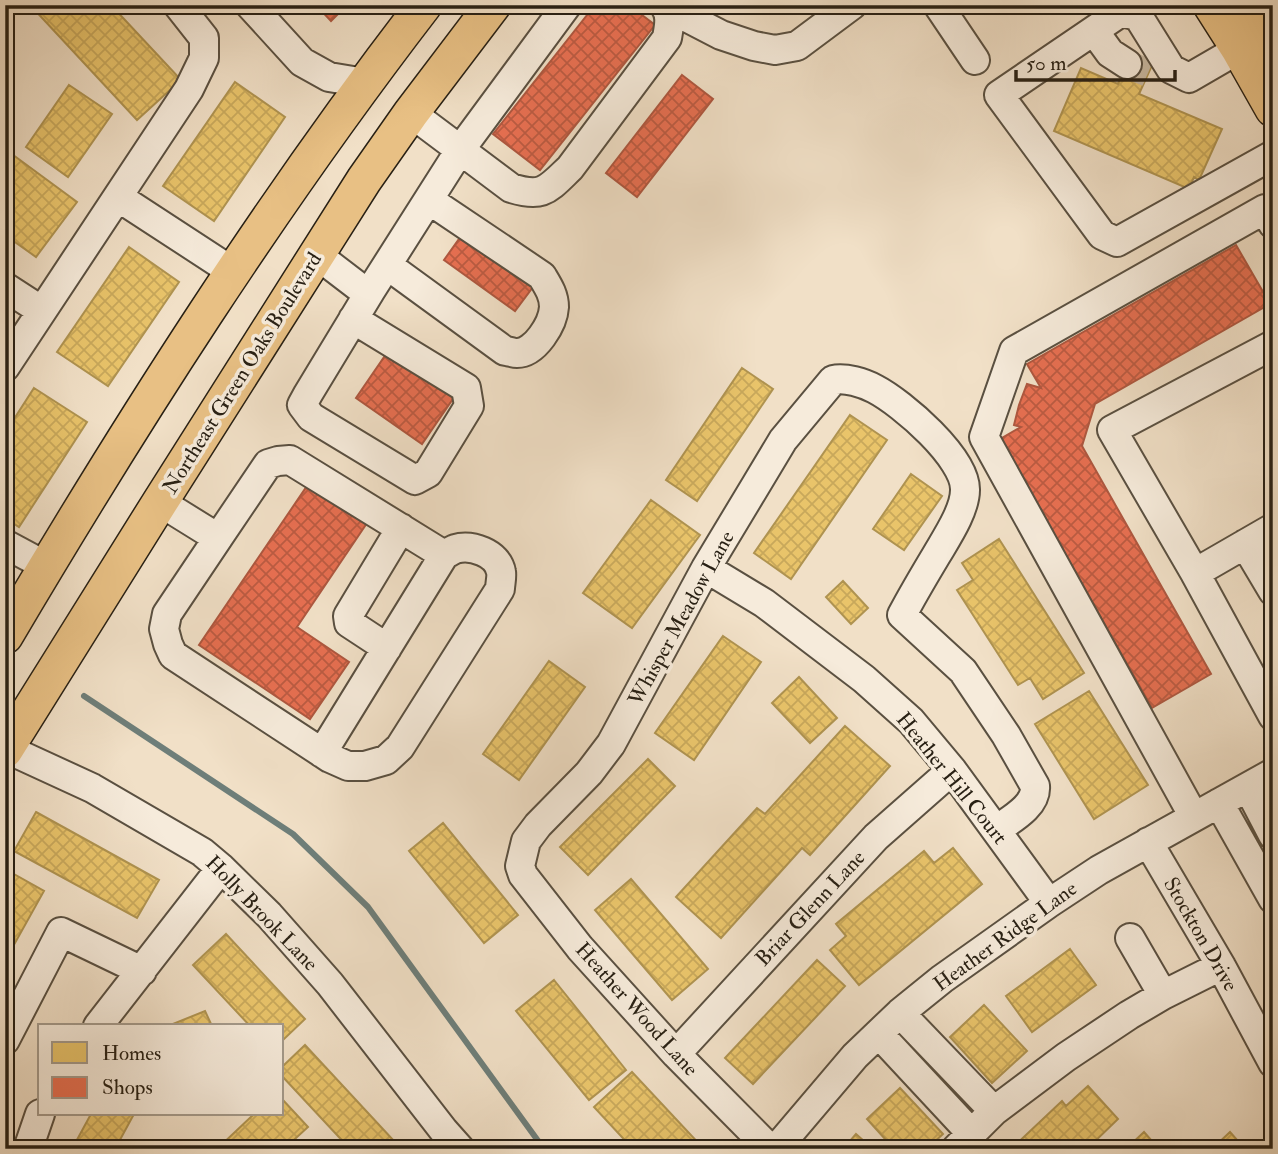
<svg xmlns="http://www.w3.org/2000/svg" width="1278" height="1154" viewBox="0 0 1278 1154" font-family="'IM FELL Double Pica',serif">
<defs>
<pattern id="homes-cross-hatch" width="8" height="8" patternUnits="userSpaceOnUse" patternTransform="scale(1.75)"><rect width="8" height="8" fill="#e9c46a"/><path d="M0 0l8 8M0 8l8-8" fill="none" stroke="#c8a85b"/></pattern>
<pattern id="shops-cross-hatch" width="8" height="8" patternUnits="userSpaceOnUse" patternTransform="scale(1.75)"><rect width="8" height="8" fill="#e76f51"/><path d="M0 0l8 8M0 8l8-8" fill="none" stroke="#bb5b42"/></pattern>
</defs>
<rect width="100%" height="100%" fill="#f1e0c7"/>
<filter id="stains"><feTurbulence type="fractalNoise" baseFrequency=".00286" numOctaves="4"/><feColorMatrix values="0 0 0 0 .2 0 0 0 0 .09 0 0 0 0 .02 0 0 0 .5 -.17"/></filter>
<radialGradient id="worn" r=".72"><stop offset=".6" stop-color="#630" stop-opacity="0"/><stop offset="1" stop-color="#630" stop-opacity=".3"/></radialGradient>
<path fill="url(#homes-cross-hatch)" stroke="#af9350" stroke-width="2" d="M 30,5 L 111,5 L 181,80 L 137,120 Z
M 1131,54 L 1153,63 L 1139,94 L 1222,129 L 1199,180 L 1194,177 L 1189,189 L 1054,131 L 1081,68 L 1118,84 Z
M 235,82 L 285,117 L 214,221 L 163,186 Z
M 69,85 L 112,114 L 68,177 L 26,147 Z
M 5,149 L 77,202 L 36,257 L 5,235 Z
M 129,247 L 179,282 L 108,386 L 57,352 Z
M 742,368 L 773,389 L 697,501 L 666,480 Z
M 34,388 L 87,422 L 19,527 L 5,518 L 5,433 Z
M 850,415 L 887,440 L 791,579 L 754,553 Z
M 911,474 L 942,496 L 904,550 L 873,529 Z
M 651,500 L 700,535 L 632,628 L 583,593 Z
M 999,539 L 1084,673 L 1043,699 L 1030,678 L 1018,685 L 957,590 L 973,580 L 962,563 Z
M 843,581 L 868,608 L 851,624 L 826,597 Z
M 723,636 L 761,662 L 694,760 L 655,733 Z
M 549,661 L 585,687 L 519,780 L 483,754 Z
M 799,677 L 837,718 L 810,743 L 772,703 Z
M 1089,691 L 1148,785 L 1094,819 L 1035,724 Z
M 845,726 L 890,766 L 810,855 L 802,848 L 721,938 L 676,897 L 757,808 L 765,814 Z
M 648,759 L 675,786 L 588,875 L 560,847 Z
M 36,812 L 159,880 L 137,918 L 14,851 Z
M 443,823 L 518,915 L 484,943 L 409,851 Z
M 953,848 L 982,884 L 859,985 L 830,950 L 846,936 L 836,924 L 924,851 L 934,863 Z
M 5,869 L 44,891 L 5,961 Z
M 631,879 L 708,969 L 672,1000 L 595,910 Z
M 226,934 L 305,1019 L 282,1041 L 282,1026 L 250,1026 L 193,965 Z
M 1070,949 L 1096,985 L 1032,1032 L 1006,996 Z
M 817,960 L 845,986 L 753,1084 L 725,1058 Z
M 554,980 L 626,1070 L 589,1100 L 516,1011 Z
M 984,1005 L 1027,1051 L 992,1083 L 950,1037 Z
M 205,1011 L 212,1026 L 168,1026 Z
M 305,1045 L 394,1141 L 385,1149 L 350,1149 L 282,1076 L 282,1067 Z
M 632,1072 L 704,1149 L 633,1149 L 594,1107 Z
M 1088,1086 L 1118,1119 L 1087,1149 L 1011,1149 L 1062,1101 L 1066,1106 Z
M 900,1088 L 943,1134 L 927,1149 L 894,1149 L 867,1119 Z
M 282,1099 L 308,1127 L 284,1149 L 217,1149 L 254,1114 L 282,1114 Z
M 91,1114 L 134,1114 L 115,1149 L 72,1149 Z
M 1144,1132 L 1159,1149 L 1126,1149 Z
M 1230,1132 L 1245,1149 L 1212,1149 Z
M 856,1134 L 873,1149 L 843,1149 Z"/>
<path fill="url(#shops-cross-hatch)" stroke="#ae573f" stroke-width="2" d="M 316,5 L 347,5 L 331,21 Z
M 595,5 L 629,5 L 655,25 L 540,170 L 493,134 Z
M 682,75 L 713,99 L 637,197 L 606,173 Z
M 464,232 L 536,283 L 515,311 L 444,260 Z
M 1236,245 L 1270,304 L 1095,404 L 1082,446 L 1211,674 L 1152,708 L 1000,439 L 1021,427 L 1014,425 L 1019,405 L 1027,384 L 1041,388 L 1027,364 Z
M 391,347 L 457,393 L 422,444 L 356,398 Z
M 309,483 L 367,523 L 297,627 L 349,662 L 310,719 L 199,645 Z"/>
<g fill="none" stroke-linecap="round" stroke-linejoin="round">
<path stroke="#6e7e79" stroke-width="6" d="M 84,696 L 293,834 L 368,907 L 544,1149"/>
<path stroke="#c9baa3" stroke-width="28" stroke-dasharray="28 14" stroke-linecap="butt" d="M 1127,64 L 1148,73"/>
<g stroke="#5a5041" stroke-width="32">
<path id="minor" d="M 250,5 L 302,62 L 329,77 L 365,83
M 938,5 L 975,60
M 667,7 L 721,35 L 754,46 L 775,50 L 797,46 L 852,5
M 1094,31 L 1110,53 L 1127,64
M 1239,49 L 1189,78 L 1171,69 L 1138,16 L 1121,12 L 999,95 L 1102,235 L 1117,242 L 1273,155
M 411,113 L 511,188 C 543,198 547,190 570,168 L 667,38 C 669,26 672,15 664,5
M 118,197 L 233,272
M 317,255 L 368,294
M 387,265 L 505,351 C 509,351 513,353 517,353 C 535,353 553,324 554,307 C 554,295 548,286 542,276 L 429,200
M 5,287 L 42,311
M 353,319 L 466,388 L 469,406 L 428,473 L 415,480 L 311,417 L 302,405 L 308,394 L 371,290 L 460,150 L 567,5
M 1273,345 L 1112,430 L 1195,573 L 1273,716
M 5,367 L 189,89 L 204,58 L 204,38 L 178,5
M 160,502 L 218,538 L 167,614 L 164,629 L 168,644 L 173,655 L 330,758 L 348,766 L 365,766 L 386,760 L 400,747 L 500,589 C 500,584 502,577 501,572 C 498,553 471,544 455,549 C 453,550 445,554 444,555 L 322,753
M 218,538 L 268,464 L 278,461 L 290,460 L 444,555
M 5,544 L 46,566
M 1245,544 L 1273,591
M 706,568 L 764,603 L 864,679 L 911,721 L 952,770 L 1049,903
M 1195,573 L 1273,528
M 387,648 L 349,623 L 348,616 L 401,528
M 5,748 L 92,788 L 202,852 L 221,868 L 269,915 L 330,984 L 444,1131 L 460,1149
M 1248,787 L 1273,835
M 1219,803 L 1273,899
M 1194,817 L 984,437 L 1014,351 L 1265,209 L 1273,224
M 1148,842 L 1221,966 L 1273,1063
M 1130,938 L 1163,995
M 900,1013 L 994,1111
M 98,1026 L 221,868
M 879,1034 L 972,1134
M 5,1040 L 61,932 L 142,971
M 676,1054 L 876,837 L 952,770
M 28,1149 L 40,1114
M 770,1149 L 676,1054 L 580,948 L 523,875 L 520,866 L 526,841 L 538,825 L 589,773 L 611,744 L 706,568 L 756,485 L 783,440 L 833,380 C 845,377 864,383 875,389 C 902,403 966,458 965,490 C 965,510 947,537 937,554 C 925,574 913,594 902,615 L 963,671 L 1006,735 L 1035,786 C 1037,806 1010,820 996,830
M 776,1149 L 855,1056 L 900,1013 L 942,979 L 1049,903 L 1099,870 L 1273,773
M 956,1149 L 994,1111 L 1066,1057 L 1129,1015 L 1163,995 L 1221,966"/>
</g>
<g stroke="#282014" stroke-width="38">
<path id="major" d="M 1211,5 L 1239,49 L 1273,109
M 5,636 C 134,418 270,205 424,5
M 5,750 L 160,502 L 364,180 L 411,113 L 493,5"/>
</g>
<g stroke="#282014" stroke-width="42">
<path id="highway" d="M 1241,5 L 1273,50"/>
</g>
<use href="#minor" stroke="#f6ebdb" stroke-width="28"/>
<use href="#major" stroke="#e8c084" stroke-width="35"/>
<use href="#highway" stroke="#e8c084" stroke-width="38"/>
</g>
<g text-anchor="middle" stroke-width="7" stroke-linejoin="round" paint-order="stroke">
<g font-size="21" fill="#282014" stroke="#f6ebdb">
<text transform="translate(242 373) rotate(-58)" y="7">Northeast Green Oaks Boulevard</text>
<text transform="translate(681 618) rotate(-61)" y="7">Whisper Meadow Lane</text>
<text transform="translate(952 778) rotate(51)" y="7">Heather Hill Court</text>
<text transform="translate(810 908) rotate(-47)" y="7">Briar Glenn Lane</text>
<text transform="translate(262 913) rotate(46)" y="7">Holly Brook Lane</text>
<text transform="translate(1201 934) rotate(60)" y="7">Stockton Drive</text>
<text transform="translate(1005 936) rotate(-36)" y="7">Heather Ridge Lane</text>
<text transform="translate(637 1009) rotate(48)" y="7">Heather Wood Lane</text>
</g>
</g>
<rect width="1278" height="1154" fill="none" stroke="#f1e0c7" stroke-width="28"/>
<rect x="7" y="7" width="1264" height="1140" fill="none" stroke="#282014" stroke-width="3.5"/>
<rect x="14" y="14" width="1250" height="1126" fill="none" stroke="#282014" stroke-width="2"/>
<rect x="38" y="1024" width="245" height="91" fill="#f6ebdb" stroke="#a49a8b" stroke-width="2"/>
<rect x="52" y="1042" width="35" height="21" fill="#e9c46a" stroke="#a49a8b" stroke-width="2"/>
<text x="102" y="1060" font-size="21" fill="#282014">Homes</text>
<rect x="52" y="1077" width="35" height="21" fill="#e76f51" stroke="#a49a8b" stroke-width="2"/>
<text x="102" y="1094" font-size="21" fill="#282014">Shops</text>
<path d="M1016 70v10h159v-10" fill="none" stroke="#282014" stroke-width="3.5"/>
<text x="1026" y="70" font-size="21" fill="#282014" stroke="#f6ebdb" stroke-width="5" paint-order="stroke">50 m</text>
<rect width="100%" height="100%" filter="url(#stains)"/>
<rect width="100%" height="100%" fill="url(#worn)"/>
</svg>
